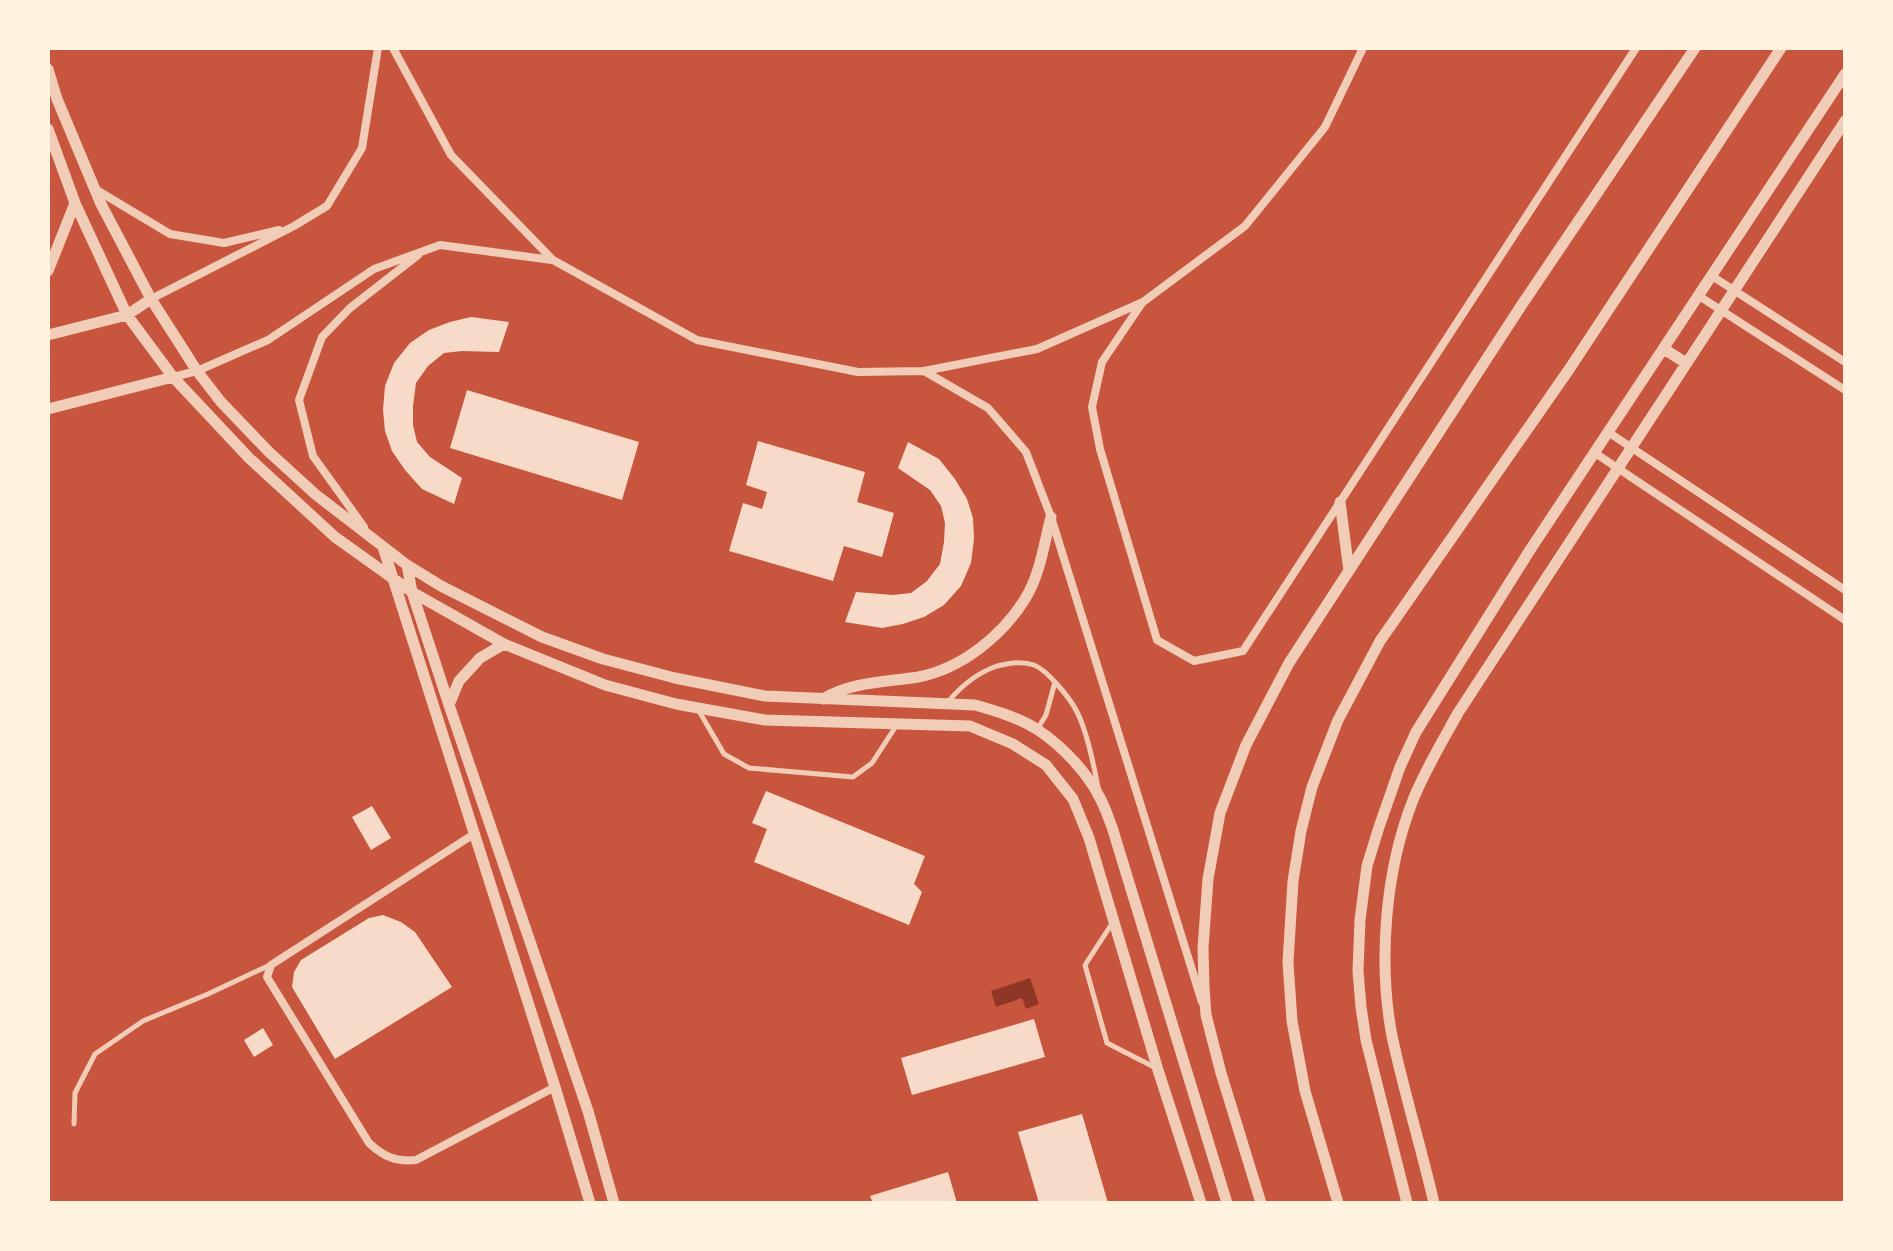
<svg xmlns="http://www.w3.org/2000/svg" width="1893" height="1251" viewBox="0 0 1893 1251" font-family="Quicksand,sans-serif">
<rect width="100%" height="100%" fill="#c8553d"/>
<path fill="#8f3625" d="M 1030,978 L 1039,1004 L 1026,1009 L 1022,998 L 996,1007 L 991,991 Z"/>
<path fill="#f7dbc8" d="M 471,317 L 509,322 L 499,352 L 462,351 L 444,353 L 428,366 L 416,383 L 413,406 L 413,425 L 417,442 L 430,457 L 462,478 L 454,504 L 422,489 L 405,470 L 392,451 L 385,431 L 383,410 L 385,386 L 394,363 L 410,343 L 429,330 L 450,322 Z
M 467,390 L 639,442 L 622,500 L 450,448 Z
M 758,441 L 865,472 L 857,502 L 894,513 L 882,557 L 844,546 L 833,581 L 729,551 L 743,503 L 762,509 L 767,492 L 746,485 Z
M 908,442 L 939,459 L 955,479 L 967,499 L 973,518 L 974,539 L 971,563 L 961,586 L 944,605 L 924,617 L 903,624 L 882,628 L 845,622 L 856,592 L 893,595 L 911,593 L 927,581 L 940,564 L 944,542 L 945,523 L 941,506 L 930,490 L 898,468 Z
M 766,791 L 925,856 L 914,884 L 922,892 L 909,925 L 754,862 L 767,829 L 752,823 Z
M 372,806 L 391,838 L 371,850 L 352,817 Z
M 383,915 L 401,922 L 415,932 L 452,987 L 335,1059 L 292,987 L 294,972 L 301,960 L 369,918 Z
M 1034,1019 L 1045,1057 L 912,1095 L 901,1058 Z
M 263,1028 L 273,1045 L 254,1057 L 244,1040 Z
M 1082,1114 L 1108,1203 L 1039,1203 L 1018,1132 Z
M 948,1172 L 957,1203 L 873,1203 L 870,1196 Z"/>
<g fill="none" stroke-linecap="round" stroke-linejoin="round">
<path stroke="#f1ccb7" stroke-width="5" d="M 948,702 C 961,686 977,673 997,666 C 1008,663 1023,661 1034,665 C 1047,670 1069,697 1076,710 C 1086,728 1094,766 1098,787
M 699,711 L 724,754 L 749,768 L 853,777 L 872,763 L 898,723
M 1038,728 L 1046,715 L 1055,682
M 1113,922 L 1085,965 L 1107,1043 L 1154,1067
M 74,1124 L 75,1093 L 95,1054 L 143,1021 L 208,994 L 270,965"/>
<path stroke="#f1ccb7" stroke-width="8" d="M 393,48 L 451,155 L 553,260 L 697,340 L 858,372 L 924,371 L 1037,349 L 1143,302 L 1245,226 L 1325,127 L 1363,48
M 95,189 L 170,234 L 224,243 L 279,230
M 1712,276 L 1845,362
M 1699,296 L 1845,390
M 151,299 L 294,226 L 327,206 L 362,148 L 378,48
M 1142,303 L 1102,362 L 1092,407 L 1100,449 L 1157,640 L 1194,661 L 1243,651 L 1636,48
M 924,371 L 988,408 L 1026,452 L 1051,517 L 1202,1002
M 173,377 L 197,371 L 268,340 L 374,269 L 440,245 L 552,260
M 1608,432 L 1845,590
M 1595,453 L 1845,620
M 364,527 L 313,456 L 299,400 L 322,337 L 350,308 L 418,255
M 474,834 L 271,965 L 267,977 L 369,1143 C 384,1157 396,1162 416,1160 L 555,1087"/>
<path stroke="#f1ccb7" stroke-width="11" d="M 48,69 L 57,99 L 101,204 L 151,299 L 197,371 L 221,402 L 269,452 L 315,494 L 407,565 L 441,586 L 542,637 L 603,659 L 675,678 L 765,696 L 975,705 C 996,711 1020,718 1038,730 C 1062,746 1087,772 1100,798 C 1105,807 1108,817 1112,827 L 1227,1203
M 48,129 L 75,203 L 127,315 L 173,377 L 249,458 L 335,537 L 412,592 L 504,644 L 605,685 L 676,704 L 765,720 L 970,726 L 1013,744 L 1046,765 L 1073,799 L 1089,838 L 1158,1070 L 1201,1203
M 48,271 L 75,203
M 48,335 L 127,315 L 151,299
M 1664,349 L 1686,363
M 48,409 L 173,377
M 1340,502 L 1349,571
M 383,547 L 555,1087 L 590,1203
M 407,565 L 412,592 L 449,705 L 588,1111 L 614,1203
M 823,699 C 849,682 887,682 918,677 C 961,669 1002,636 1025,599 C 1040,575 1044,544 1051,517
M 449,705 L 459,681 L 480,658 L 504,644
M 1261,1203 L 1221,1073 L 1206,1015 L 1204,987 L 1203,948 L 1208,879 L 1220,813 L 1246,745 L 1289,663 L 1521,306 L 1695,48
M 1338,1203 L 1305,1091 L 1292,1021 L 1288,962 L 1293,881 L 1301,831 L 1312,787 L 1338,720 L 1380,641 L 1570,368 L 1781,48
M 1407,1203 L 1366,1040 L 1361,1007 L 1358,971 L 1360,920 L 1367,866 L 1379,827 L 1400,767 L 1416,732 L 1530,550 L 1845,74
M 1434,1203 C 1421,1147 1404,1092 1392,1036 C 1378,962 1385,871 1413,800 C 1425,770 1442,742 1458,713 L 1845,121"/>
</g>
<rect width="1893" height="1251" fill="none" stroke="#fff3e0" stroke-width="100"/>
</svg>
